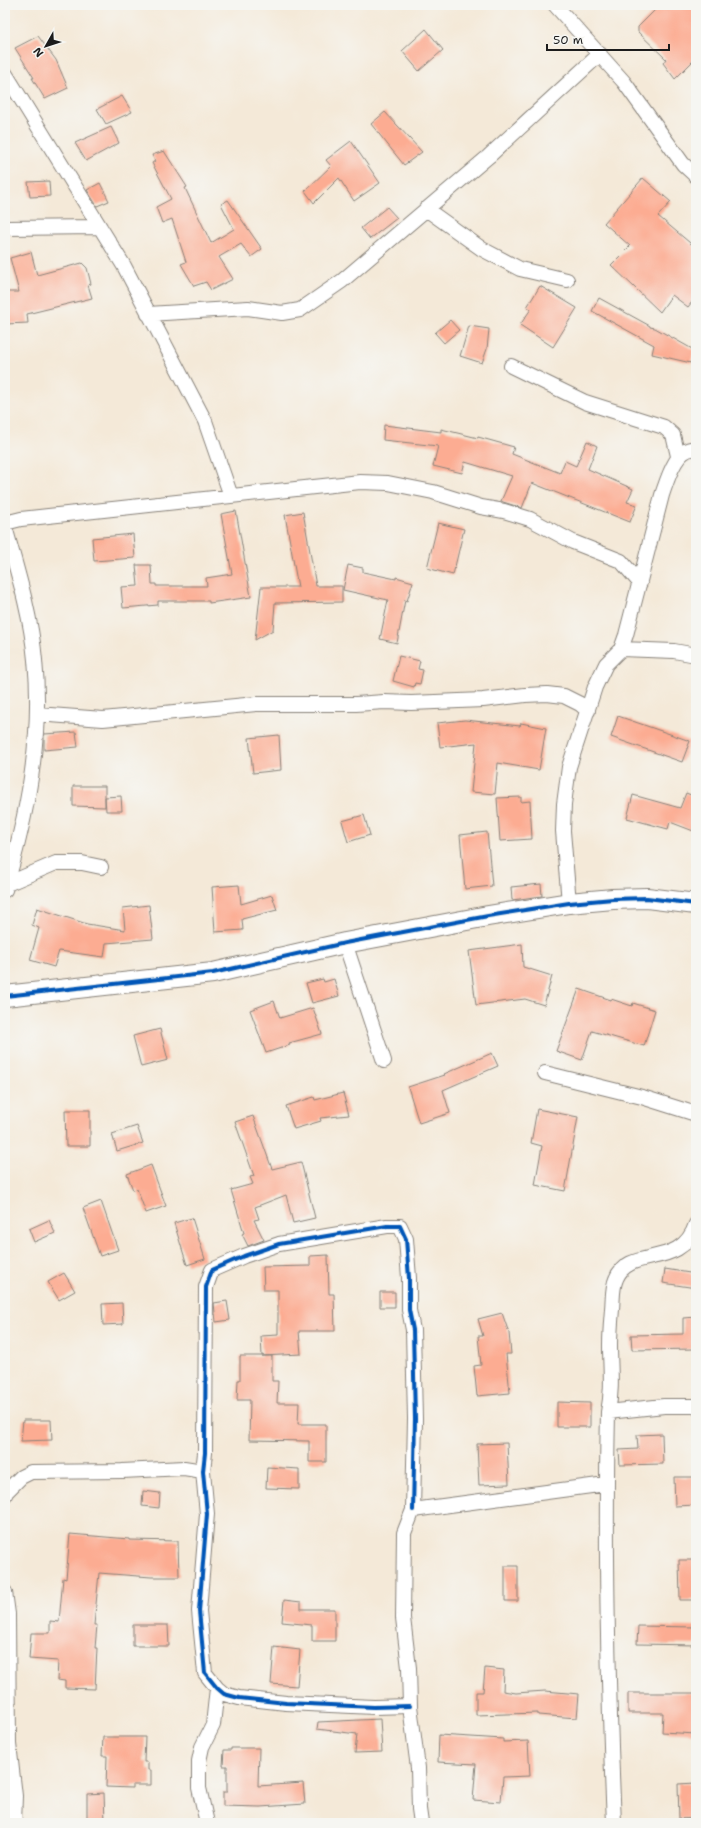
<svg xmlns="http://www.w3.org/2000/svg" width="701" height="1828" viewBox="0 0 701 1828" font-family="'Shantell Sans',sans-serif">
<rect width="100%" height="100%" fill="#f6f6f2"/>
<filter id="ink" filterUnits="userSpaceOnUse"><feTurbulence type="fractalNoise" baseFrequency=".025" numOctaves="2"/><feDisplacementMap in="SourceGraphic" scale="8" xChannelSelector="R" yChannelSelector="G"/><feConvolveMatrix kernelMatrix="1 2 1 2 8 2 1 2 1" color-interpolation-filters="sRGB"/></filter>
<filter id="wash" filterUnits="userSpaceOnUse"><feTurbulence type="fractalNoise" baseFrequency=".012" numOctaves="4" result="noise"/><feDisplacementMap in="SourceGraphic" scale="16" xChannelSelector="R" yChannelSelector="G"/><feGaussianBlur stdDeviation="0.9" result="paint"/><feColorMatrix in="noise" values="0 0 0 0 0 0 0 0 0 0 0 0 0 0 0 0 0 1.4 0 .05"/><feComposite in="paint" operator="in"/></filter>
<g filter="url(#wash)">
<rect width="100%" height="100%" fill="#f4e9d8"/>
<g id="blocks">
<path fill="#fcac92" d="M 660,5 L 696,5 L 696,58 L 675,79 L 663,63 L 666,59 L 638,32 L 638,27 Z
M 426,29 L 443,50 L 419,71 L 402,51 Z
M 38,36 L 56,60 L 68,88 L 45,99 L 32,78 L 34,78 L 15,48 Z
M 122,96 L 132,112 L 106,124 L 97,109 Z
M 385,112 L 422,152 L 404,165 L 371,124 Z
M 111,127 L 119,143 L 86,161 L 75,143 Z
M 351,141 L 380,183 L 354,201 L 339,178 L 314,203 L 305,191 L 331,166 L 326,160 Z
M 164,151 L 187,187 L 185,188 L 211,243 L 234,229 L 221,204 L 228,200 L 262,249 L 251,257 L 241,244 L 219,257 L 233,279 L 211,290 L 206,282 L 194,286 L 181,264 L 186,262 L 172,219 L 162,223 L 156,207 L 171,199 L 152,163 L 155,161 L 152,155 Z
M 643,178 L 671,202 L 658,216 L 696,248 L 696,297 L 688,307 L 672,295 L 660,312 L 611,265 L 630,246 L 604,223 Z
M 49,181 L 50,196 L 30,197 L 28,182 Z
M 100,183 L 109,201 L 97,206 L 87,190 Z
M 387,207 L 397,218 L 370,239 L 361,228 Z
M 31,252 L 37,275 L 82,263 L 87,268 L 91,284 L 88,285 L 92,298 L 27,314 L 28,323 L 5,324 L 5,292 L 19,292 L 10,258 Z
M 540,286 L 577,308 L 553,347 L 520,325 L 531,309 L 527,307 Z
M 599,298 L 650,326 L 650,327 L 655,328 L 694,350 L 691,363 L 652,354 L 654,345 L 592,311 Z
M 450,320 L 459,330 L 444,343 L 435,333 Z
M 469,326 L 489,329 L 487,349 L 482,363 L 460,356 Z
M 384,425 L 441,432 L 441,429 L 478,438 L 478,437 L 514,447 L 512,454 L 560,473 L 565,461 L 576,466 L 587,441 L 597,446 L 588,469 L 633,489 L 627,502 L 637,505 L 630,522 L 532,483 L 522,508 L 503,502 L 501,501 L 512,476 L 465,462 L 462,473 L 433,466 L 438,446 L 383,440 Z
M 236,511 L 251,597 L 209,603 L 209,601 L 158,601 L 158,605 L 123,608 L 121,587 L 138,586 L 136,565 L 151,565 L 152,584 L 156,584 L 156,586 L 207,586 L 206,578 L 232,574 L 221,514 Z
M 303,512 L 316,586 L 342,586 L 342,602 L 275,603 L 273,630 L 255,640 L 261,587 L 298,587 L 285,515 Z
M 438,523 L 464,529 L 453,575 L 427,568 Z
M 133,534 L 135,558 L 94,561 L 92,538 Z
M 348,565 L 363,568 L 363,572 L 396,579 L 396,577 L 413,582 L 407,601 L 405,600 L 397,643 L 380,639 L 388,600 L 343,590 Z
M 399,656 L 420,661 L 418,669 L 423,670 L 420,684 L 415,683 L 414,687 L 393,681 Z
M 618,716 L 690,741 L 682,762 L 611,737 Z
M 465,720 L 520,726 L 521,723 L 546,728 L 539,770 L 498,763 L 495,794 L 471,792 L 476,743 L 440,747 L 437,723 Z
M 76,732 L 78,747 L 44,750 L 44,734 Z
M 279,735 L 281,770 L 253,773 L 249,738 Z
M 73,786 L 105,786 L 105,807 L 73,806 Z
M 686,793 L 696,797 L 696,832 L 670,822 L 668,829 L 627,818 L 633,795 L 680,808 Z
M 121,796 L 122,811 L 106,811 L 105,797 Z
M 521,797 L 521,802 L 530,801 L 532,839 L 500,841 L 497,798 Z
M 364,815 L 370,835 L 348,842 L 342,821 Z
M 487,832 L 492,886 L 465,889 L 460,835 Z
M 541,884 L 542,896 L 512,900 L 511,887 Z
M 239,885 L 241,904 L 272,895 L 277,910 L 242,919 L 243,930 L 215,932 L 212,887 Z
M 149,905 L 153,939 L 106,943 L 104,957 L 59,951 L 54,967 L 30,960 L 39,928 L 32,925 L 37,908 L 87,924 L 125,930 L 123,908 Z
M 522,944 L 523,967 L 552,976 L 544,1005 L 525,999 L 476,1005 L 469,951 Z
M 323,979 L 324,982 L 334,979 L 339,996 L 312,1003 L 306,983 Z
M 579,989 L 611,1000 L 611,999 L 632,1006 L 633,1003 L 655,1010 L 644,1046 L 592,1031 L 582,1060 L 556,1051 Z
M 274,1001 L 280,1018 L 313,1008 L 322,1034 L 289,1043 L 290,1045 L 266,1053 L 250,1010 Z
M 160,1029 L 168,1060 L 141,1067 L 133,1036 Z
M 492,1053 L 498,1066 L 443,1090 L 450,1113 L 419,1123 L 408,1087 L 445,1075 L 444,1074 Z
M 343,1093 L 349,1115 L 320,1118 L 321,1121 L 294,1129 L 286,1106 L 314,1097 L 315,1100 Z
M 537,1109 L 578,1117 L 565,1191 L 535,1185 L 542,1146 L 531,1143 Z
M 65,1110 L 90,1110 L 90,1146 L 66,1146 Z
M 253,1116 L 272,1169 L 301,1162 L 315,1218 L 293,1223 L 286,1195 L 255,1207 L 259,1219 L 254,1220 L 264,1240 L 248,1246 L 242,1234 L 244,1233 L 231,1190 L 253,1184 L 250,1177 L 254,1176 L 235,1122 Z
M 137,1126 L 143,1143 L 117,1151 L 112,1134 Z
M 151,1165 L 166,1206 L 146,1213 L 137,1189 L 133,1190 L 127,1174 Z
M 101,1201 L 118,1250 L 100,1256 L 83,1208 Z
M 192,1218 L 205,1259 L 187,1265 L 174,1223 Z
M 49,1220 L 55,1233 L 34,1242 L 29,1229 Z
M 328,1255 L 329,1294 L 334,1294 L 335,1331 L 299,1331 L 301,1354 L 262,1356 L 261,1336 L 278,1335 L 278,1290 L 264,1290 L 263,1267 L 310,1266 L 310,1256 Z
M 665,1269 L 696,1274 L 696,1288 L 663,1283 Z
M 64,1273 L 75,1291 L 59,1300 L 48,1282 Z
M 380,1292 L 395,1292 L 395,1307 L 380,1307 Z
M 227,1301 L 230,1320 L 216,1322 L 214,1303 Z
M 122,1303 L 123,1324 L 103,1325 L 102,1304 Z
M 502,1313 L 509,1333 L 511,1354 L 506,1354 L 510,1393 L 477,1396 L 474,1366 L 481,1365 L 478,1336 L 483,1336 L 478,1319 Z
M 696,1317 L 696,1349 L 632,1350 L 631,1335 L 683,1334 L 683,1318 Z
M 240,1356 L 272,1356 L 272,1381 L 278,1381 L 277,1403 L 299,1403 L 298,1424 L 326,1424 L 326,1462 L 309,1462 L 309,1441 L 249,1440 L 250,1400 L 237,1400 L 238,1380 L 240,1380 Z
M 557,1402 L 590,1403 L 590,1427 L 557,1427 Z
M 23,1420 L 51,1420 L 52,1440 L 21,1441 Z
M 662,1434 L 663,1464 L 620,1465 L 619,1450 L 638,1449 L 637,1435 Z
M 507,1443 L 509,1484 L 479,1485 L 477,1444 Z
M 267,1467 L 299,1469 L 299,1489 L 266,1488 Z
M 674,1477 L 696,1477 L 696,1505 L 675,1506 Z
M 143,1491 L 160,1493 L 159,1508 L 142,1506 Z
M 70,1534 L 129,1539 L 129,1540 L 178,1541 L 179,1577 L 151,1577 L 99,1573 L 94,1625 L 97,1625 L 95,1648 L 97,1648 L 95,1689 L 65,1688 L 65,1681 L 57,1680 L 58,1661 L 29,1659 L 31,1633 L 50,1633 L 50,1621 L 59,1622 L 63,1578 L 66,1579 Z
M 679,1560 L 696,1560 L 696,1600 L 680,1600 Z
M 505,1566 L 518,1566 L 518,1601 L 505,1601 Z
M 284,1600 L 301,1602 L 301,1609 L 335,1609 L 335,1641 L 312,1641 L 312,1625 L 282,1622 Z
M 133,1625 L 168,1625 L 169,1646 L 133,1646 Z
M 638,1626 L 696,1627 L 696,1645 L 637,1644 Z
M 274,1647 L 300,1650 L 297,1686 L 271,1684 Z
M 485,1668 L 504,1670 L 503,1691 L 516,1693 L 545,1691 L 579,1694 L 577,1718 L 538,1715 L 538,1713 L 476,1715 L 476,1692 L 483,1692 Z
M 628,1693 L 696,1693 L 696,1734 L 662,1732 L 663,1713 L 628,1713 Z
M 380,1719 L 382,1752 L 355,1753 L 357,1734 L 317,1729 L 318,1722 Z
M 439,1735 L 503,1739 L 503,1742 L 528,1741 L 530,1776 L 503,1777 L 501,1802 L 473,1800 L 476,1764 L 438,1762 Z
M 103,1737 L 145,1737 L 144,1762 L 148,1762 L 148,1770 L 151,1770 L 151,1785 L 132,1785 L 132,1788 L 106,1787 L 107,1756 L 102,1756 Z
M 231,1748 L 259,1748 L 258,1786 L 303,1783 L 305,1804 L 260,1807 L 223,1806 L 223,1792 L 227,1792 L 227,1766 L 223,1766 L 224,1750 L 231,1750 Z
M 696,1783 L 696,1818 L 679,1819 L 678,1784 Z
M 104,1793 L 105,1823 L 87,1823 L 87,1794 Z"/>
</g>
</g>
<g filter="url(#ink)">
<use href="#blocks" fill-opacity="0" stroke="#88827a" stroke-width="1"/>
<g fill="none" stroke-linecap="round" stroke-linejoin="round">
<g stroke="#88827a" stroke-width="16">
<path id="street" d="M 555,5 L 624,82 L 683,164 L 696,176
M 5,73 L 124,266 L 205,421 L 231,496
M 426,209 L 482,249 L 520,269 L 567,280
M 5,228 L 100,227
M 148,314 L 248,308 L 282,313 L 300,310 L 342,281 L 489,156 L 600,54
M 511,366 L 585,402 L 664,427 L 673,435 L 678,456
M 5,523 L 21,519 L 360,482 L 388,483 L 433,492 L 481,507 L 504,511 L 530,519 L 573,542 L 621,561 L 640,583
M 5,527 C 17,570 31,615 35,660 C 43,737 27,816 5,890
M 621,649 L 674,651 L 696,655
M 37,714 L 103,719 L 256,704 L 356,704 L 384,702 L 411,703 L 483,700 L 525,695 L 547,694 L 564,696 L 580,704 L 588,711
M 7,884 L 56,863 L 82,863 L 101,867
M 569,903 L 563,831 L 564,804 L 569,767 L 595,687 L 606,664 L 621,649 L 626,635 L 662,495 C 667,481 676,446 696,449
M 345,943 L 384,1061
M 545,1073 L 642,1097 L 696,1114
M 608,1412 C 613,1387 610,1369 610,1345 C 610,1333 611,1321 612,1309 C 613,1299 612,1288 616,1279 C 629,1245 681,1271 696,1224
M 5,1495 L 6,1492 L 21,1477 L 31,1472 L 122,1471 L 184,1468 L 203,1471
M 5,1592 L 8,1614 L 9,1744 L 15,1796 L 14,1823
M 410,1706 L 374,1707 L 286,1703 L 239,1698 L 224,1694 L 217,1688 L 205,1673 L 199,1611 L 207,1514 L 203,1471 L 205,1453 L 206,1287 L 212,1270 L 244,1256 L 279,1244 L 387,1226 L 400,1226 L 406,1239 L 409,1278 L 409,1310 L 413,1330 L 415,1419 L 413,1510
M 207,1823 L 199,1788 L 199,1761 L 202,1747 L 213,1725 L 217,1688
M 421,1823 L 419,1809 L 418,1768 L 410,1706 L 409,1668 L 403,1618 L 404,1533 L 413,1510 L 606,1484
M 614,1823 C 608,1686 605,1549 608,1412 L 664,1406 L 696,1406"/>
</g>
<g stroke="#88827a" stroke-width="22">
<path id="secondary" d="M 5,996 L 213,973 L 345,943 L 488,916 L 569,903 L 613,899 L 647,898 L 696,904"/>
</g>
<use href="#street" stroke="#fff" stroke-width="14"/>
<use href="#secondary" stroke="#fff" stroke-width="20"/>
<g stroke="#f6f6f2" stroke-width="6">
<path id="cycleway" d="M 5,996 L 213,973 L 345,943 L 488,916 L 569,903 L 613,899 L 647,898 L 696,904
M 410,1706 L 374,1707 L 286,1703 L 239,1698 L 224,1694 L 217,1688 L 205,1673 L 199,1611 L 207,1514 L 203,1471 L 205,1453 L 206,1287 L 212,1270 L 244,1256 L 279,1244 L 387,1226 L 400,1226 L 406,1239 L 409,1278 L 409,1310 L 413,1330 L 415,1419 L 413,1510"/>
</g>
<use href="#cycleway" stroke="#0057b8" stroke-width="4"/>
</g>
</g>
<rect width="701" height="1828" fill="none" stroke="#f6f6f2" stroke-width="20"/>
<g transform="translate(46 46) rotate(231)" stroke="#f6f6f2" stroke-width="3" paint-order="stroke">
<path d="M0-3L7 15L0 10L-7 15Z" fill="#1c1c1c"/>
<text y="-6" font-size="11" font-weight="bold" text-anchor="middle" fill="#1c1c1c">N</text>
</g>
<path d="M547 44v6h122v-6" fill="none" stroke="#1c1c1c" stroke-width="2"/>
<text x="553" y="44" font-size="12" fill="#1c1c1c" stroke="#f6f6f2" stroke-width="3" paint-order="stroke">50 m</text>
</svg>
